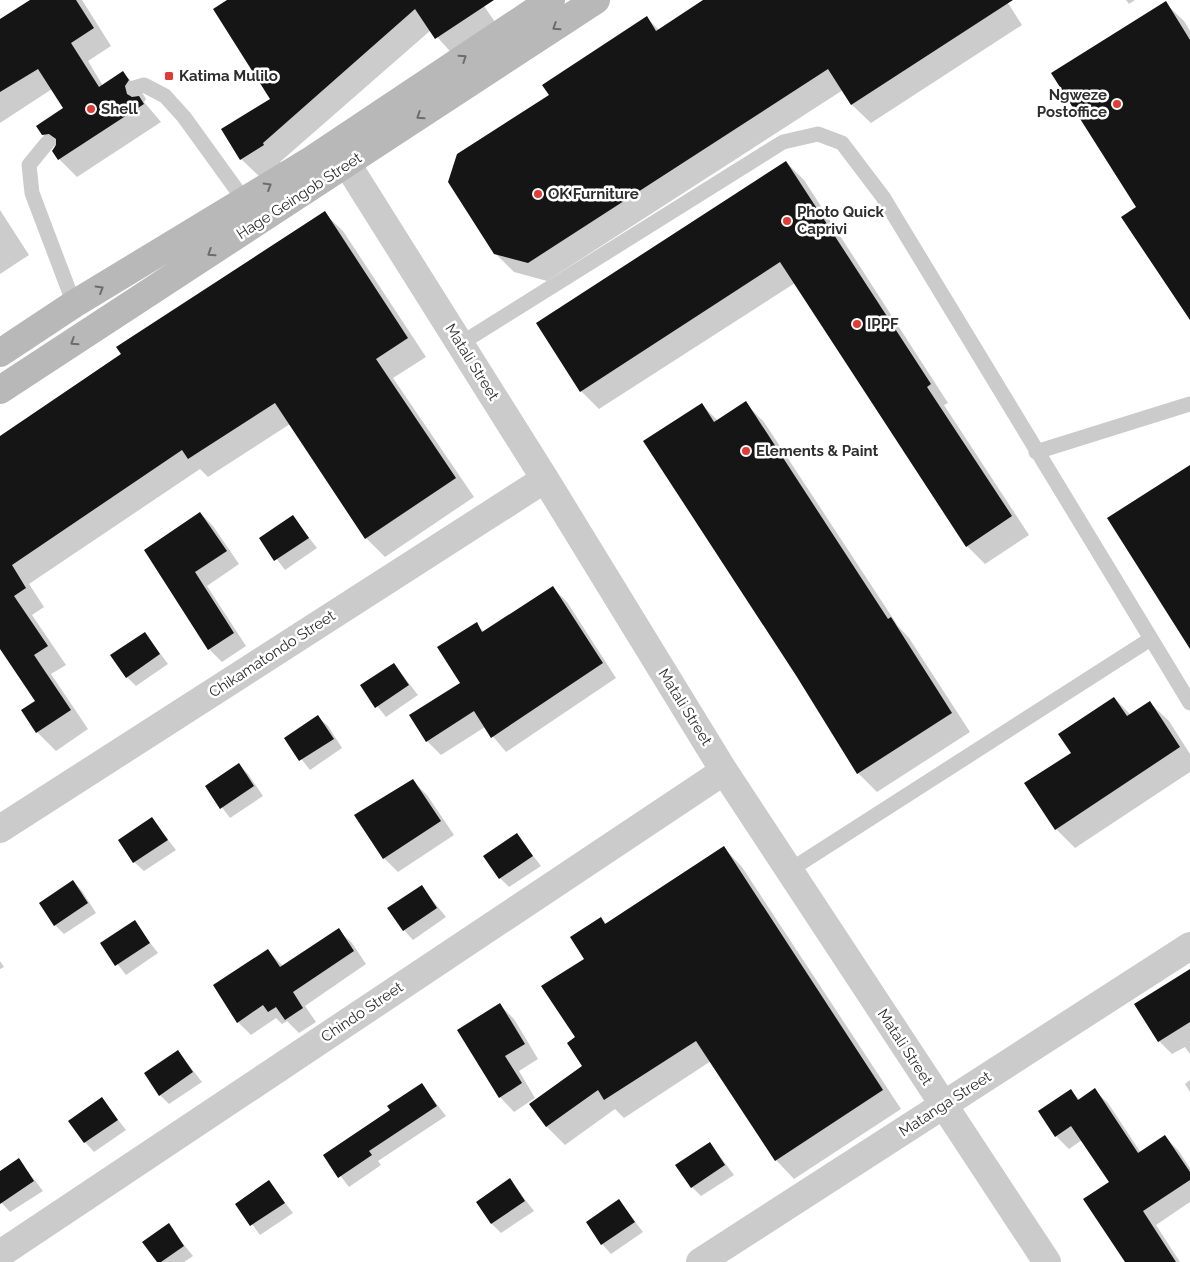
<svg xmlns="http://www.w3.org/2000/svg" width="1190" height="1262" viewBox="0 0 1190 1262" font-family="Raleway,sans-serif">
<rect width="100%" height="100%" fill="#fff"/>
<path fill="#0003" d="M 32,0 L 82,0 L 111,46 L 88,61 L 103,86 L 123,73 L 141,91 L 146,99 L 144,102 L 161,122 L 77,177 L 59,159 L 56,148 L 43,135 L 65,109 L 52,89 L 0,123 L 0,21 Z
M 229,0 L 480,0 L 499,28 L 455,57 L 431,30 L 280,162 L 282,164 L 260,177 L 241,159 L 271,99 Z
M 706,0 L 1006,0 L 1022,25 L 871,123 L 852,105 L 843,90 L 547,281 L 514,272 L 495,253 L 550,95 L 647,18 L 659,30 Z
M 1126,0 L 1135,0 L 1129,4 Z
M 1165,3 L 1184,21 L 1190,31 L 1190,317 L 1138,208 Z
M 786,162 L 804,180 L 948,403 L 944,405 L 1029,535 L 985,564 L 967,546 L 795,283 L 599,409 L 581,391 Z
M 0,210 L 29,255 L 0,274 Z
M 324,213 L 343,231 L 426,357 L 393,378 L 474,497 L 385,557 L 366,538 L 290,424 L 208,477 L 200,469 L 29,584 L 44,607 L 32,615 L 66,665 L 51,674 L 88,729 L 56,751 L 37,732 L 23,711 L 37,701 L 0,646 L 0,438 Z
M 745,403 L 764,422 L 898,626 L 909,638 L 970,732 L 877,792 L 858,773 L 701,404 L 718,421 Z
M 200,513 L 213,526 L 239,564 L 207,586 L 246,646 L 222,662 L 209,649 L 145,550 Z
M 293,517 L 317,548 L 285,570 L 261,538 Z
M 553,588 L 567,602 L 616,678 L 506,752 L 485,727 L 441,755 L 427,741 L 461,683 L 476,624 L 484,632 Z
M 145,633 L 168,664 L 136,686 L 127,677 Z
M 394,664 L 418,695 L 386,717 L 361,686 Z
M 1114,698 L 1131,715 L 1150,703 L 1169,721 L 1190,754 L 1190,772 L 1075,848 L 1056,829 L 1072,753 Z
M 318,717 L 328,726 L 342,748 L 310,770 L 286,739 Z
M 239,765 L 248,774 L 263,796 L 230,818 L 206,786 Z
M 412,780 L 427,795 L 454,835 L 398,872 L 384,858 L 356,816 Z
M 152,819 L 176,850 L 144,871 L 134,862 Z
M 517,835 L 541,866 L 509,887 L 500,878 Z
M 724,848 L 742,867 L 901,1109 L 794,1179 L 776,1160 L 711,1061 L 624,1118 L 615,1109 L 565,1145 L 546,1126 L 584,1066 L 576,1038 L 585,959 L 601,918 L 607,924 Z
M 73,881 L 82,891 L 96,913 L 64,934 L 55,925 Z
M 422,887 L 446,917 L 413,940 L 404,930 Z
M 134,922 L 158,953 L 126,975 L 102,944 Z
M 338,930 L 352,943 L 366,964 L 305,1006 L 316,1022 L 299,1033 L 287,1021 L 282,1024 L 276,1018 L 251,1035 L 238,1022 L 268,951 L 283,966 Z
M 0,961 L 4,967 L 0,969 Z
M 1190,971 L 1190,1054 L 1185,1047 L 1172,1054 L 1159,1041 Z
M 500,1005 L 514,1019 L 538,1059 L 519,1071 L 535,1098 L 514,1112 L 500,1097 Z
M 178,1051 L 202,1082 L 169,1104 L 160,1095 Z
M 1190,1080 L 1190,1092 L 1185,1084 Z
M 422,1085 L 446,1116 L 378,1161 L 381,1165 L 349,1187 L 325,1156 L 392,1111 Z
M 1094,1090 L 1108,1103 L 1141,1153 L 1165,1137 L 1178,1150 L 1190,1168 L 1190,1202 L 1156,1225 L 1180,1262 L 1141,1262 L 1110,1183 L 1082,1140 L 1069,1149 L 1056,1136 L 1071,1091 L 1080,1100 Z
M 102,1099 L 126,1130 L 94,1152 L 85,1142 Z
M 710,1143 L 734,1175 L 701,1196 L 692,1187 Z
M 19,1160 L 43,1191 L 10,1212 L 0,1201 L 0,1172 Z
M 510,1180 L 534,1211 L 501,1233 L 492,1224 L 478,1202 Z
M 269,1182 L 293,1213 L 260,1235 L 237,1204 Z
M 619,1201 L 643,1232 L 611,1254 L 602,1244 Z
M 168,1225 L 193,1256 L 184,1262 L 158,1262 Z"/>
<path fill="#151515" d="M 30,0 L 76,0 L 94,28 L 71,43 L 99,87 L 123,71 L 129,80 L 125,86 L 127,94 L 132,97 L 139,96 L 144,104 L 58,160 L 52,151 L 56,145 L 56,139 L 49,134 L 42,135 L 36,126 L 63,108 L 38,69 L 0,92 L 0,19 Z
M 227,0 L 494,0 L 435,39 L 415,9 L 263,143 L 264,145 L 240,160 L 221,129 L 270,99 L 213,9 Z
M 703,0 L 1013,0 L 851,105 L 828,69 L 528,263 L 494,254 L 448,182 L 457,154 L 549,95 L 542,85 L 647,16 L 656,31 Z
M 1166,1 L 1190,40 L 1190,320 L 1121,217 L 1136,207 L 1051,73 Z
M 786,161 L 931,384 L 927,387 L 1012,516 L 966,547 L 780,262 L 580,392 L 536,323 Z
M 325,211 L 408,338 L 376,359 L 456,478 L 365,539 L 275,403 L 188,459 L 182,450 L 12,565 L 26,588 L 14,596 L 48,646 L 34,655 L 71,710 L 36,733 L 21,710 L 35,701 L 0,649 L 0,436 L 121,354 L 116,347 Z
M 746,401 L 888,619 L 891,617 L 952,713 L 857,774 L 797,677 L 643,441 L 702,403 L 714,422 Z
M 1190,465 L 1190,649 L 1107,518 Z
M 200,512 L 227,551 L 195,572 L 234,633 L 208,650 L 144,550 Z
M 293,515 L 309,538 L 274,561 L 259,538 Z
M 553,586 L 603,663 L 491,738 L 474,711 L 426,742 L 409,715 L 460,683 L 437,647 L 477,622 L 482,632 Z
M 145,632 L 160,654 L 126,678 L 110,655 Z
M 394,663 L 409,685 L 375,708 L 360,685 Z
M 1114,697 L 1127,716 L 1150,701 L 1180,747 L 1055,830 L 1024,783 L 1071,753 L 1058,734 Z
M 318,715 L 334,739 L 299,761 L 284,738 Z
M 239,763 L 254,786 L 220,809 L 205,786 Z
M 413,779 L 441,821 L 383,859 L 354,815 Z
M 152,817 L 168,840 L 133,863 L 118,840 Z
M 517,833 L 533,856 L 499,879 L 483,856 Z
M 724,846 L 883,1090 L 775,1161 L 696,1041 L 604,1100 L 598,1090 L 546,1127 L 529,1104 L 582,1066 L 567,1043 L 575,1037 L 541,986 L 584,959 L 570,937 L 601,917 L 605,924 Z
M 73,880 L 88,903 L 54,926 L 39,903 Z
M 422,885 L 437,908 L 403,931 L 387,908 Z
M 135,920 L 150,943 L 115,966 L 100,943 Z
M 339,928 L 354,951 L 293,992 L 303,1008 L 285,1020 L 276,1007 L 268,1012 L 263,1005 L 237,1023 L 213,985 L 268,949 L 280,967 Z
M 1190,969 L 1190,1022 L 1158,1042 L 1134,1004 Z
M 500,1003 L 525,1044 L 505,1056 L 522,1083 L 499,1098 L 457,1030 Z
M 178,1050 L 193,1072 L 159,1096 L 144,1073 Z
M 422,1083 L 437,1106 L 369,1151 L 372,1155 L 338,1178 L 323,1155 L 390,1110 L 387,1106 Z
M 1095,1088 L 1138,1153 L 1165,1135 L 1190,1172 L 1190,1180 L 1143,1211 L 1176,1262 L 1125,1262 L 1083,1199 L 1109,1182 L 1071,1126 L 1055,1137 L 1038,1111 L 1071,1089 L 1078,1100 Z
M 102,1097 L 118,1120 L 84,1143 L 68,1121 Z
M 710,1142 L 725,1165 L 691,1188 L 675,1165 Z
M 19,1158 L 34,1181 L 0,1204 L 0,1171 Z
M 510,1178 L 525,1201 L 491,1224 L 476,1202 Z
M 269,1180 L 285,1203 L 250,1226 L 235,1204 Z
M 619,1199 L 635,1222 L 601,1245 L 586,1222 Z
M 169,1223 L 184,1246 L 161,1262 L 157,1262 L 142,1242 Z"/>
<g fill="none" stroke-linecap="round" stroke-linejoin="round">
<path stroke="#cbcbcb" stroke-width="15" d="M 134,88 L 144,85 L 165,96 L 184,117 L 244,200
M 47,143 L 29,165 L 32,193 L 74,304
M 460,344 L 783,142 L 818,134 L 842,143 L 883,197 L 1190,703
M 1036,452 L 1190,404
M 790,870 L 1149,640"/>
<path stroke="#cbcbcb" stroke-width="28" d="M 331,147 L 347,164 L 545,479 L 724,771 L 1047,1262
M 0,829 L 545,479
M 0,1254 L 724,771
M 700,1262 L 1190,946"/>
<path stroke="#b8b8b8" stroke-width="28" d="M 0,353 L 74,304 L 313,159 L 551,0
M 0,390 L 596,0"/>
</g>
<defs><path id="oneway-chevron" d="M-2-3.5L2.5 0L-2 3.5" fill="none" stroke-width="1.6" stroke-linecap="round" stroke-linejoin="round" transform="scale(1.25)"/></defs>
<g stroke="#6c6c6c">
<use href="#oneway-chevron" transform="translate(556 27) rotate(147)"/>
<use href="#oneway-chevron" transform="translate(463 58) rotate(-34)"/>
<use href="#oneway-chevron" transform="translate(420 116) rotate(147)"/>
<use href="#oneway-chevron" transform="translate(268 186) rotate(-31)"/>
<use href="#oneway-chevron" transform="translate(211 253) rotate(147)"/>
<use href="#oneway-chevron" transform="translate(100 289) rotate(-31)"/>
<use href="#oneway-chevron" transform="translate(74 342) rotate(147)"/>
</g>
<g fill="#de3c37" stroke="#fff" stroke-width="2">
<rect x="164" y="71" width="10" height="10" rx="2.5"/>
<circle cx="1117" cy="104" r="5"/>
<circle cx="91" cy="109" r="5"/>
<circle cx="538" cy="194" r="5"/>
<circle cx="787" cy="221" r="5"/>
<circle cx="857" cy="324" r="5"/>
<circle cx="746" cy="451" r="5"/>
</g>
<g text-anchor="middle" stroke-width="5" stroke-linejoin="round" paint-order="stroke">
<g font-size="15" font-weight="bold" fill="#2e2e2e" stroke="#fff" text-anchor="start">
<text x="179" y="81">Katima Mulilo</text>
<text x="1107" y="100" text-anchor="end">Ngweze<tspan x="1107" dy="17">Postoffice</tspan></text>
<text x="101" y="114">Shell</text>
<text x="548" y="199">OK Furniture</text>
<text x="797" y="217">Photo Quick<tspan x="797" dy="17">Caprivi</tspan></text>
<text x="867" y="329">IPPF</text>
<text x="756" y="456">Elements &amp; Paint</text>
</g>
<g font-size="15" fill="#2e2e2e" stroke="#fff">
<text transform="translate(299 196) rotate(-33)" y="5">Hage Geingob Street</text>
<text transform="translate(472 362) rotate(58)" y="5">Matali Street</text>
<text transform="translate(272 654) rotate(-33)" y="5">Chikamatondo Street</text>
<text transform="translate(685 707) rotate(58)" y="5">Matali Street</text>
<text transform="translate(362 1012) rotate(-34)" y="5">Chindo Street</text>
<text transform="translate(905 1047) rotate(57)" y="5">Matali Street</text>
<text transform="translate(945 1104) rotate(-33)" y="5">Matanga Street</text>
</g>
</g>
</svg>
